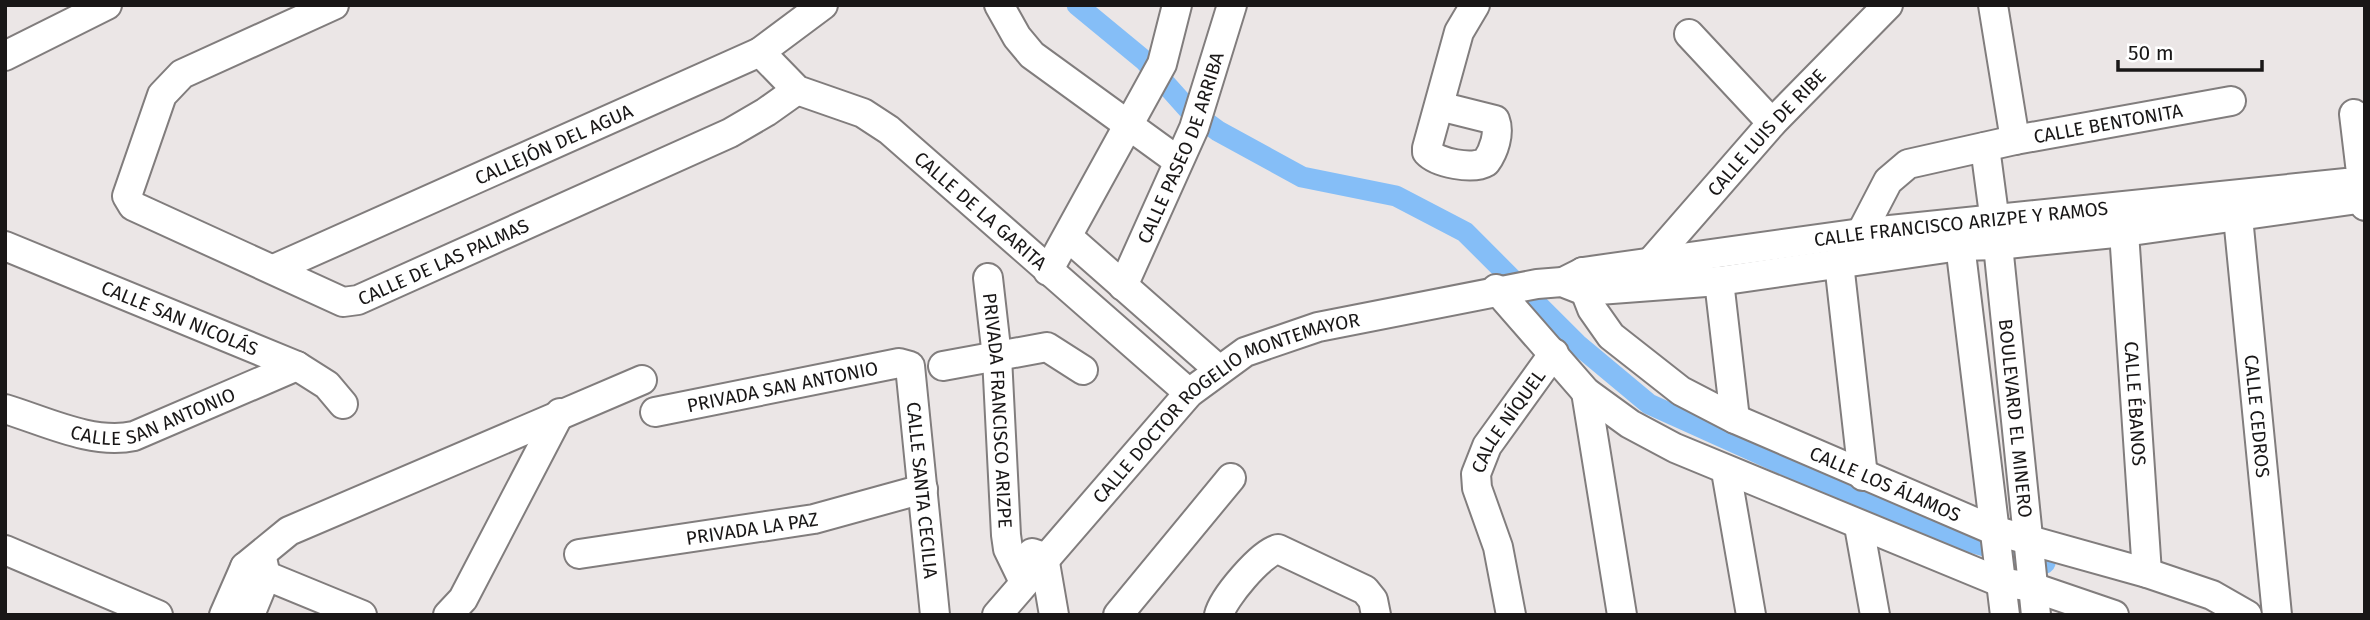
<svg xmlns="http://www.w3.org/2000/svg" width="2370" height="620" viewBox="0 0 2370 620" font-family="'Fira Sans',sans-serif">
<rect width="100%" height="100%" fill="#ebe6e6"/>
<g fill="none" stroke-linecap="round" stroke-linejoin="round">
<path stroke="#85bef7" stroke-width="21" d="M 1077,5 L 1145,61 L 1188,109 L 1218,131 L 1302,177 L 1396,196 L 1465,232 L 1577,344 L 1649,404 L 1931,531 L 2045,563"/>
<g stroke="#817d7d" stroke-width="32">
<g id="minor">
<path id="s1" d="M 334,5 L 182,74 L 162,95 L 127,196 L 133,206 L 343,302 L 358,300 L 730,133 L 766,112 L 797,90"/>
<path d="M 999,5 L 1017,37 L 1032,55 L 1178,161"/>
<path d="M 1993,5 L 2015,140"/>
<path d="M 1689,34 L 1772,123"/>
<path id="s2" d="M 760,52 L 797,90 L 863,113 L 889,130 L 1189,393"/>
<path d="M 5,56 L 107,5"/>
<path d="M 1439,106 L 1495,120 C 1500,133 1494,151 1486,162 C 1473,170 1437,163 1427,152 L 1427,148 L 1459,32 L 1475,5"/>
<path d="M 2354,114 L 2365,206"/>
<path id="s3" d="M 1985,147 L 1998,245 L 2036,615"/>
<path id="s4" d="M 2238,217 L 2277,615"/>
<path d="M 1958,228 L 2005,615"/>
<path id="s5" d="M 2124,232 L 2147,573"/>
<path id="s6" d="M 1861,233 L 1888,181 L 1908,164 L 2015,140 L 2231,101"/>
<path d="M 1068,237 L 1218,369"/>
<path id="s7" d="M 5,246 L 297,366 L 327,385 L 343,404"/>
<path id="s8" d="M 1650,263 L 1772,123 L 1888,5"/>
<path d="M 1839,263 L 1863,476"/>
<path id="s9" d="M 276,268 L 760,52 L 823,5"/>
<path d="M 1048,271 L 1162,64 L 1177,5"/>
<path id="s10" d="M 1583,272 L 1585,291 L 1592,309 L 1611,336 L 1681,391 L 1735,419 L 1993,530 L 2147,573 L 2212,595 L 2247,615"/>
<path id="s11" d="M 988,278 L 997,357 L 1006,535 L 1008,549 L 1024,582"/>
<path id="s12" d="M 1567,280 L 1583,272 L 1861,233 L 2346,183"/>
<path d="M 1719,281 L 1735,419"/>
<path id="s13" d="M 1123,286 L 1194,128 L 1232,5"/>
<path d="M 1496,289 L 1586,392 L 1630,424 L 1675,448 L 2000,582 L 2032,587 L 2114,615"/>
<path d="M 943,366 L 1047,347 L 1083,370"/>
<path d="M 1586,392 L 1622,615"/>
<path id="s14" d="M 5,409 C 45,421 92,445 134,436 L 297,366"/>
<path id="s15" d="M 655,412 L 899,363 L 910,366 L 935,615"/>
<path d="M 1726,471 L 1751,615"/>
<path d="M 1859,526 L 1875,615"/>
<path d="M 5,550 L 158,615"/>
<path d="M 1032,553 L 1044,557 L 1054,615"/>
<path id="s16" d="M 579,554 L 814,519 L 923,489"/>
<path d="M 245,567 L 362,615"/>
<path d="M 224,615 L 245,567 L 289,531 L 642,380"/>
<path d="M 250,615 L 266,576 L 262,558"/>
<path d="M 448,615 L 463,599 L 560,413"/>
<path id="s17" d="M 997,615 L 1189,393 L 1245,352 L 1318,327 L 1537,284 L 1562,282 L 1585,291 L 1719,281 L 1960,246 L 1998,245 L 2124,232 L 2365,198"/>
<path d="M 1118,615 L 1231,478"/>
<path d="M 1219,615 C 1223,598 1261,553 1278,549 L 1365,590 L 1373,600 L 1376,615"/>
<path id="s18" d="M 1511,615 L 1498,547 L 1477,488 L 1476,474 L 1487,446 L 1554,353"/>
</g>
</g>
<use href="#minor" stroke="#fff" stroke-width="28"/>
</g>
<g text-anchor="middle" stroke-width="7" stroke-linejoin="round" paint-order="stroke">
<g font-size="19" fill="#191717" stroke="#fff">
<text dy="7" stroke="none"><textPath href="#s6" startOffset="289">CALLE BENTONITA</textPath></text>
<text dy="7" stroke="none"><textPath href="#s8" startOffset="175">CALLE LUIS DE RIBE</textPath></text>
<text dy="7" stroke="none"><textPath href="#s9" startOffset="304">CALLEJÓN DEL AGUA</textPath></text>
<text dy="7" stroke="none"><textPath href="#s13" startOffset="150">CALLE PASEO DE ARRIBA</textPath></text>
<text dy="7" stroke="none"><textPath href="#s2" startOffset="276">CALLE DE LA GARITA</textPath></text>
<text dy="7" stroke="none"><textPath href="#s12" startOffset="399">CALLE FRANCISCO ARIZPE Y RAMOS</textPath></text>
<text dy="7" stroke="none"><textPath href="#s1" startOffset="654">CALLE DE LAS PALMAS</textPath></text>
<text dy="7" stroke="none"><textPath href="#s7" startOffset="189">CALLE SAN NICOLÁS</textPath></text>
<text dy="7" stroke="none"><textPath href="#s15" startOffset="130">PRIVADA SAN ANTONIO</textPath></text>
<text dy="7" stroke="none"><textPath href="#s5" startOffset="172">CALLE ÉBANOS</textPath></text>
<text dy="7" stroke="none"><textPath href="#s14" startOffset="156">CALLE SAN ANTONIO</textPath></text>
<text dy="7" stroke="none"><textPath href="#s11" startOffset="133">PRIVADA FRANCISCO ARIZPE</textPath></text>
<text dy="7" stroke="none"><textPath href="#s17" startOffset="317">CALLE DOCTOR ROGELIO MONTEMAYOR</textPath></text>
<text dy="7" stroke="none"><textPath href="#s4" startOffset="200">CALLE CEDROS</textPath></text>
<text dy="7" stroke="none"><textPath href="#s3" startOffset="273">BOULEVARD EL MINERO</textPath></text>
<text dy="7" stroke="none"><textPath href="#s18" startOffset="208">CALLE NÍQUEL</textPath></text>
<text dy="7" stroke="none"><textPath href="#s10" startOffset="385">CALLE LOS ÁLAMOS</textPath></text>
<text dy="7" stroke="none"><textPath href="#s15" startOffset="385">CALLE SANTA CECILIA</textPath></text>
<text dy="7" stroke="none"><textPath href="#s16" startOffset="175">PRIVADA LA PAZ</textPath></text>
</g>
</g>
<rect width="2370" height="620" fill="none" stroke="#191717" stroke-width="14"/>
<path d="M2118 60v10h144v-10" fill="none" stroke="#191717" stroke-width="3.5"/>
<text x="2128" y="60" font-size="21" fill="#191717" stroke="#ffffff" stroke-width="5" paint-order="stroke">50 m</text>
</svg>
